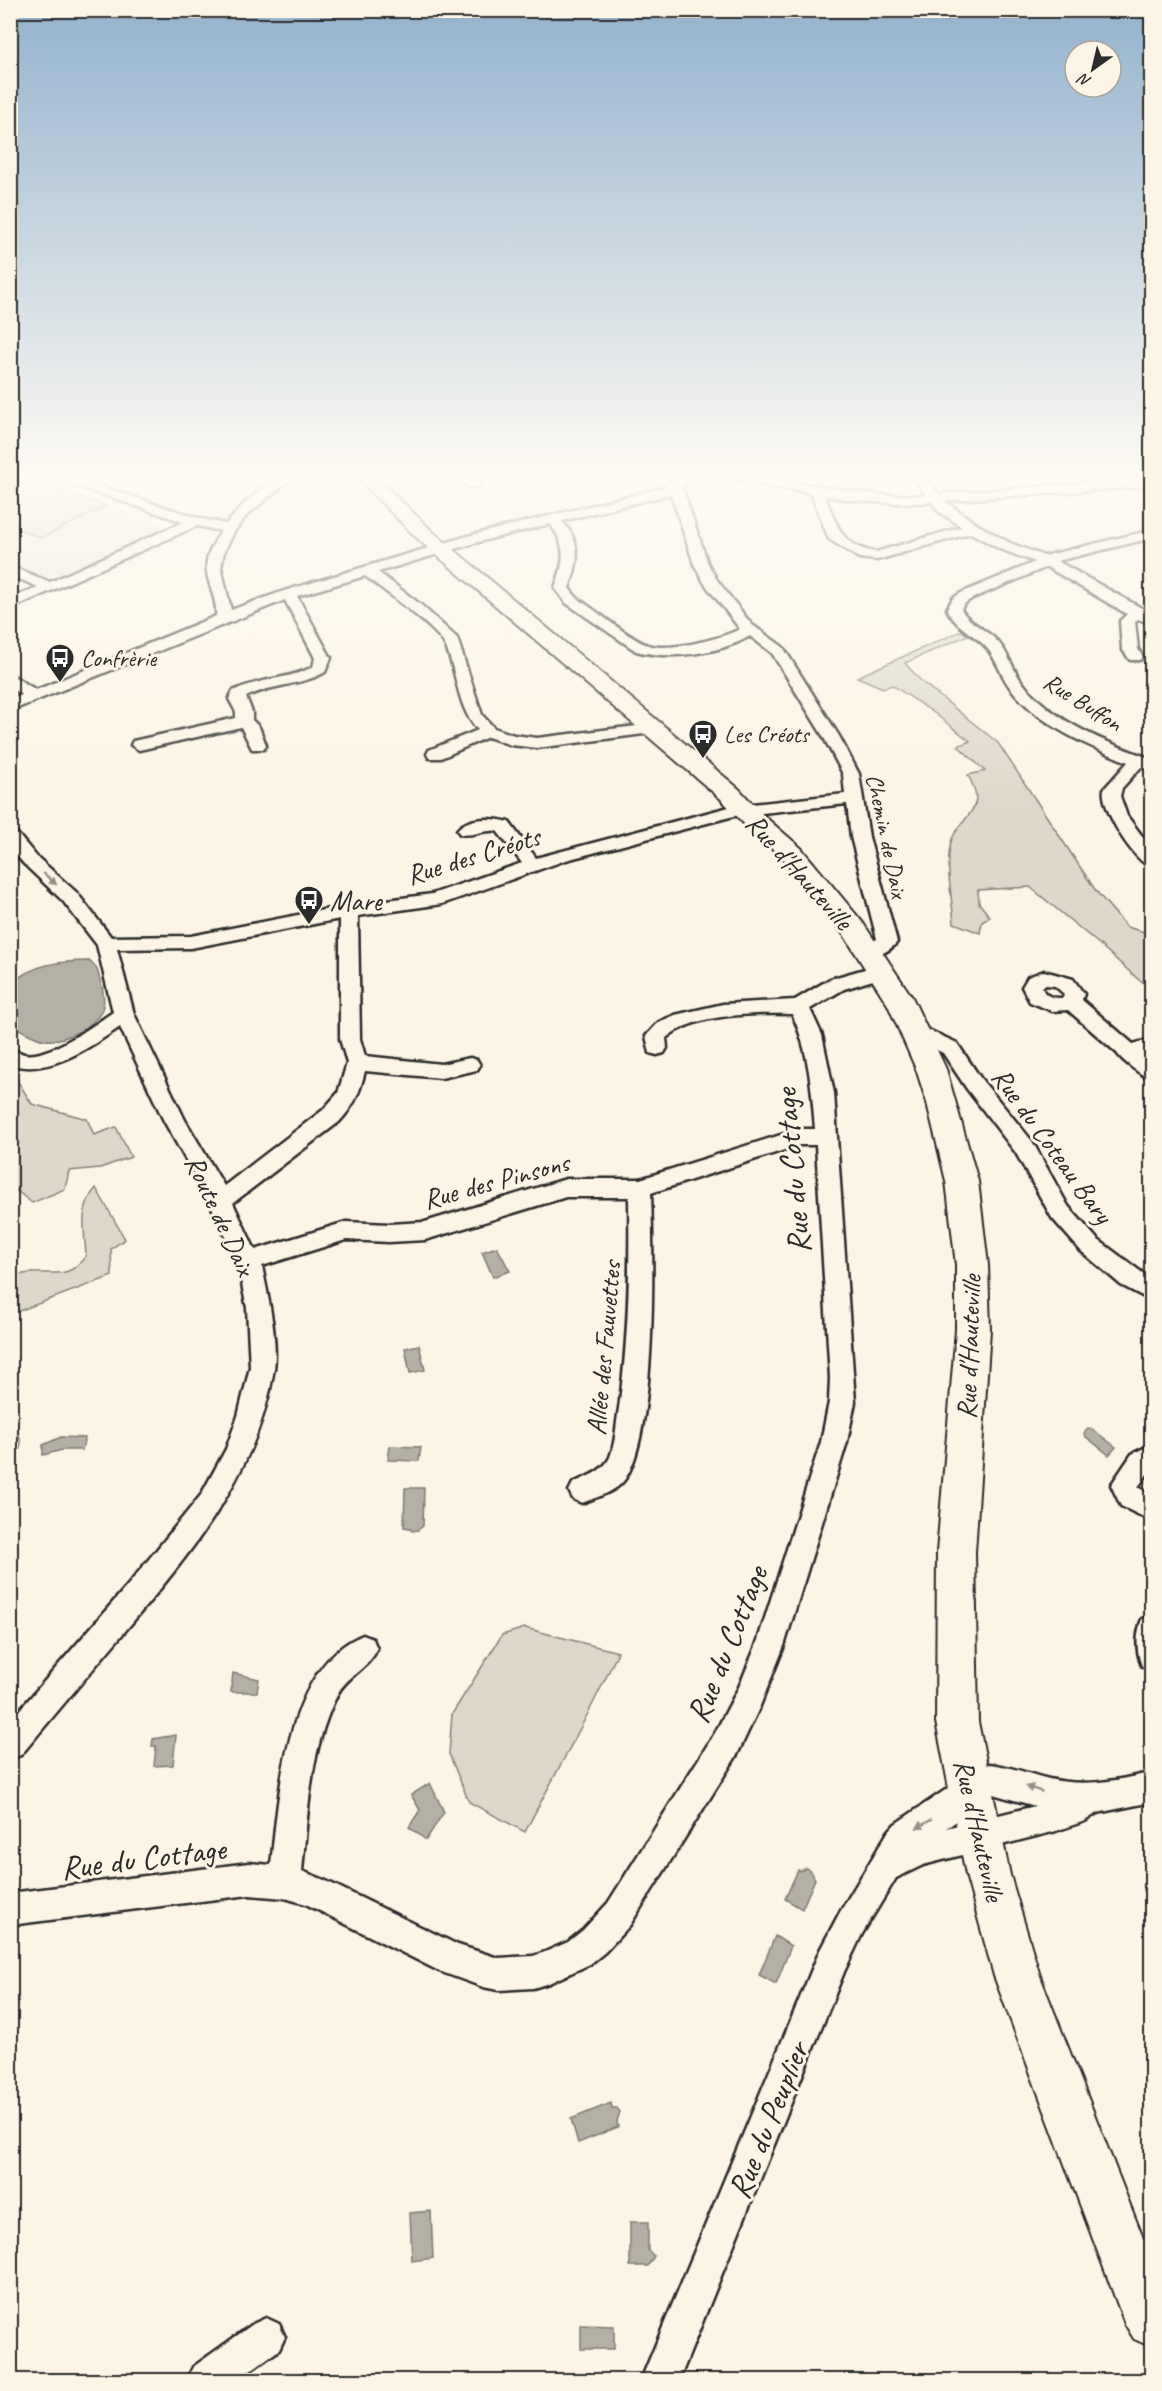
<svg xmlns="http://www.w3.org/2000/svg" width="1162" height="2391" viewBox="0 0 1162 2391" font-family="Caveat,sans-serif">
<rect width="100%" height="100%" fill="#fcf5e5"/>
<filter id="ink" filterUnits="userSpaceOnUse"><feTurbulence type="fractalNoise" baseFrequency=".0167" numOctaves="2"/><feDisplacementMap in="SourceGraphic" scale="12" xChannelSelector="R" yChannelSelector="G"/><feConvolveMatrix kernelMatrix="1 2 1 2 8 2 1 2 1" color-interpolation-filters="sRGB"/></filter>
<g filter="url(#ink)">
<path fill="#ece6d7" d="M 108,505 L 160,522 L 162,530 L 63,576 L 57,573 L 45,579 L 11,565 L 10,526 L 42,538 Z"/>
<path fill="#ded8ca" stroke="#84827a" stroke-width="1.5" d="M 38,484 L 106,506 L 42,538 L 11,526 L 11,497 Z
M 961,631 L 968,635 L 905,663 L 921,681 L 998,743 L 1096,891 L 1127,927 L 1144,932 L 1151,939 L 1151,985 L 1139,980 L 1099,944 L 1030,887 L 978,890 L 979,903 L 990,917 L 982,922 L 980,933 L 954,923 C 952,898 945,866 951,842 C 955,826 976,814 976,797 C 976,791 971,781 968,775 L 985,771 L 958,746 L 970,741 L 934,713 L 892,685 L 883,688 L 857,677 Z
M 10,1069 L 32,1104 L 87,1119 L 94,1135 L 116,1127 L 131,1157 L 100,1168 L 69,1171 L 65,1189 L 32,1203 L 13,1188 L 11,1189 Z
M 96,1188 L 125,1239 L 111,1249 L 112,1276 L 11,1314 L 11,1276 C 20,1275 30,1272 39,1273 C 63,1273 70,1276 86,1256 C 85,1232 78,1208 96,1188 Z
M 11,1416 L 13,1416 L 21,1442 L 14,1482 L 11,1489 Z
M 525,1628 L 618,1652 C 590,1714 556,1772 525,1832 L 469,1802 L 449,1754 L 452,1714 L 502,1635 Z"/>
<path fill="#b4b0a5" stroke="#7d7b74" stroke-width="1.5" d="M 89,961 C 96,965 98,971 100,980 C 103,988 106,1004 101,1012 C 92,1028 63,1042 45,1040 C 35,1038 27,1033 19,1029 L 11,1009 L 11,984 C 32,964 60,961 89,961 Z
M 497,1247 L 510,1271 L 493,1277 L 482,1252 Z
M 419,1345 L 425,1370 L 410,1373 L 405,1348 Z
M 1088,1429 L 1092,1429 L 1116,1447 L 1109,1455 L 1085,1436 L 1084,1433 Z
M 61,1437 L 85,1438 L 82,1450 L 62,1450 L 43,1455 L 43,1445 Z
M 390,1446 L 421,1447 L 419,1461 L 388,1460 Z
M 405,1488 L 424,1488 L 423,1526 L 418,1530 L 412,1531 L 410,1528 L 404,1527 Z
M 233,1673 L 259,1679 L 257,1692 L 231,1692 Z
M 176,1735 L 173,1765 L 154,1766 L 156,1746 L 152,1746 L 153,1739 Z
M 430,1783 L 444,1812 L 426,1840 L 409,1827 L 420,1810 L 411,1795 Z
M 806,1868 L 812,1873 L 815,1879 L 802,1909 L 785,1899 L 798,1870 L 800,1871 Z
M 775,1936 L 791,1946 L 776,1984 L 759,1975 Z
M 611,2103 L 612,2108 L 617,2108 L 620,2112 L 617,2121 L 618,2127 L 578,2143 L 571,2119 Z
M 431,2211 L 433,2258 L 412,2261 L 410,2213 Z
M 630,2222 L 648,2222 L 648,2250 L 654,2256 L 648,2266 L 630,2266 Z
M 581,2325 L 614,2326 L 614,2349 L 581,2349 Z"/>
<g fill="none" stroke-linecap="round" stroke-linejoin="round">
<g stroke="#2b2b2b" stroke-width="5">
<path id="street" d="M 40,473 L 60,473 L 198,518 L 226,524 L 247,501 L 283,473 L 298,473 L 247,515 L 234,532 L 224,552 L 221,567 L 231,610 L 284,591 L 468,536 L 662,488 L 681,475 L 691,475 L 693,478 L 682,487 L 708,564 L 717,580 L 751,624 L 783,647 L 839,736 L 859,774 L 869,837 L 897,942 C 890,952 873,959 862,955 L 859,951 L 862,947 L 877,939 L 851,837 L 847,804 L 734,816 L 566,860 L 442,904 L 358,916 L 360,1039 L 365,1056 L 441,1064 L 470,1058 L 477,1060 L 480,1065 L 477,1070 L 441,1078 L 365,1071 C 360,1092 354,1106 339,1122 L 233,1203 L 255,1250 L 346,1222 L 389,1224 L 425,1222 L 566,1179 L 640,1179 L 800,1129 L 815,1129 C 812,1090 809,1050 792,1014 C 755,1013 695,1013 666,1038 L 667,1048 L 664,1053 L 657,1055 L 650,1053 L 646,1036 L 659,1022 L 675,1015 L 723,1004 L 795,1000 L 830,979 L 882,964 L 889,965 L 892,970 L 889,975 L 844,989 L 810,1009 L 822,1035 L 834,1093 L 855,1402 L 847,1442 L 784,1646 L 760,1706 L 737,1755 L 630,1925 L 605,1952 L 590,1964 L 549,1983 L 533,1988 L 498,1990 L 483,1987 L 439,1971 L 306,1904 L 285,1898 L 249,1895 L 10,1925 L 10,1893 L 249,1863 L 271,1865 C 279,1794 286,1666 363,1635 L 373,1639 L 377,1649 C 369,1668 348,1675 338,1693 C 310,1747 308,1811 302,1871 L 322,1879 L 458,1945 L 498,1958 L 533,1956 L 545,1952 L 568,1942 L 583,1930 L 608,1903 L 715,1733 L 739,1687 L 756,1646 L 821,1442 L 829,1402 L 830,1378 L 816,1145 L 800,1145 L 651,1193 C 653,1253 657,1433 625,1479 C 616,1492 597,1497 582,1503 L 573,1499 L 569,1491 L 573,1483 C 586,1477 603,1472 610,1457 C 616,1442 616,1424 619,1408 C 629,1338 630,1266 629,1197 L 566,1197 L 425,1240 L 389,1242 L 346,1240 L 262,1266 C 268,1296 278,1340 274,1369 C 257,1475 192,1551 126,1630 C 91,1671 56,1713 21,1755 L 10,1759 L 10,1721 L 128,1585 L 201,1495 L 226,1449 L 238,1416 L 250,1367 L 247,1308 L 237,1261 L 209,1201 L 164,1121 L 120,1027 C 90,1047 48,1077 10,1064 L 10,1049 C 15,1050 20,1053 24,1054 C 48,1059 94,1025 113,1012 L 97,945 L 63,901 L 24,864 L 10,848 L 10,831 L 16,832 L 36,856 L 77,893 L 111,937 L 191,936 L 349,905 L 432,894 L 522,863 L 497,831 C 484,829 472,837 460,834 L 457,830 C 468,816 494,818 509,822 L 536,858 L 733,806 L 845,794 L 843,774 L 823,736 L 772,653 L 750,636 C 719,654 671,660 636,651 L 566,603 L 555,588 C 564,563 568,546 550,524 L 478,542 L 378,572 L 421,605 L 457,638 L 482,715 L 494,728 L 514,735 L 537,738 L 653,724 L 661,729 L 659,732 L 537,748 L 511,745 L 488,737 L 441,758 L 429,758 L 427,754 L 429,750 L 478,730 C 456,706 458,673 445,645 C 438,629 381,588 365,576 L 297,596 L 331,658 L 325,672 C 301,686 271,684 246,697 L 252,712 L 252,720 L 259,727 L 266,745 L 264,749 L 252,749 L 241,727 L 139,750 L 131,745 L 133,741 L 236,718 L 236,712 L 229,699 L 233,691 C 259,678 288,680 313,667 L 315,658 L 285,600 L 10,711 L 10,700 L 22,695 L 10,687 L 10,674 L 36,690 L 216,616 C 218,597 204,580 207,561 C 208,551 216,540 221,531 L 197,526 L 10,609 L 10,599 L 38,587 L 10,575 L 10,566 L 50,582 L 183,522 ZM 671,494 L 694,564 L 705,584 L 740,629 C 721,639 665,653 645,644 C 625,635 595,610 576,597 L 569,588 C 579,561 582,544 562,521 ZM 340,919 L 340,1039 L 347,1063 L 338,1093 L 323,1110 L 224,1186 L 185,1120 L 134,1014 L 117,949 L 191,948 Z
M 459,473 L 473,473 L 472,477 L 481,484 L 479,487 L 469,487 L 461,482 Z
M 711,473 C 783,473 853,500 926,495 L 910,473 L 923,473 L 939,494 L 1152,478 L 1152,486 L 945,501 L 978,525 L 1010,543 L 1044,556 L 1152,530 L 1152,538 L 1057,561 L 1152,614 L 1152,624 L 1138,619 L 1135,622 L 1138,649 L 1143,657 L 1140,660 L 1130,660 L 1122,649 L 1120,621 L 1127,614 L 1047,567 L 971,599 L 964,604 L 961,609 C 969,624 988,630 999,643 C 1009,655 1013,670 1022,682 C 1052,722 1107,743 1152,759 L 1152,770 L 1141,767 L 1122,788 L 1120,796 L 1127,816 L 1152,849 L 1152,867 C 1134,863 1100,807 1104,789 L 1128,762 C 1086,745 1041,726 1012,690 C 1001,677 997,659 986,647 C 973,633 955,627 947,609 L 953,598 L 961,593 L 1035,562 L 1000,549 L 971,533 L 877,560 L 859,558 L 829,539 L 811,493 L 717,477 ZM 825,496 C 861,502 896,505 932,502 L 938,511 L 962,527 L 876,552 C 842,548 836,524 825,496 Z
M 1044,971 L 1073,979 L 1084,994 L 1082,1000 L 1133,1044 L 1152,1039 L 1152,1053 L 1146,1055 L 1152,1060 L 1152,1079 C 1143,1077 1121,1060 1117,1053 L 1068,1010 L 1052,1011 L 1030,1002 L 1022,987 L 1028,977 ZM 1046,985 L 1055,986 L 1064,994 L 1063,998 C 1054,998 1044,997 1042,987 Z
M 913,1023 L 957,1043 L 981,1079 L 1032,1141 L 1068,1206 L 1097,1239 L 1152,1280 L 1152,1301 L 1121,1285 L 1081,1251 L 1052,1218 L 1016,1153 L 967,1089 L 943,1053 L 906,1035 L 903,1030 L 906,1025 Z
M 1144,1448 L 1152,1451 L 1152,1474 L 1148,1473 L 1138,1487 L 1152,1496 L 1152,1521 L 1121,1506 L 1111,1485 L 1132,1454 Z
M 1152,1616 L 1152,1670 L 1142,1666 C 1136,1651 1136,1634 1142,1619 Z
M 989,1764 C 1010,1766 1028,1774 1049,1779 C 1083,1787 1118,1781 1152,1772 L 1152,1802 L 1097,1813 L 1085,1821 L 1056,1831 L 923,1865 L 896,1878 L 862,1934 L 844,1972 L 679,2380 L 641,2380 L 820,1950 L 840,1912 L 888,1832 L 895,1824 L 978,1768 ZM 993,1794 L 1035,1806 L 946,1828 L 951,1825 Z
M 266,2318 L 279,2324 L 285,2337 L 279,2350 L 237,2380 L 187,2380 L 193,2367 L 253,2324 Z"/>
</g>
<g stroke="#2b2b2b" stroke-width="4">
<path id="secondary" d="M 352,473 L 372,473 L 433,532 L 739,789 L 764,816 L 801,848 L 863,923 L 912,997 L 946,1069 L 978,1181 L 988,1265 L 990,1330 L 975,1552 L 978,1722 L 1010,1875 L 1040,1976 L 1152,2261 L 1152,2347 L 1134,2339 L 1125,2324 L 994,1976 L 966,1875 L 936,1722 L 937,1552 L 956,1330 L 956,1265 L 946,1181 L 927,1103 L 916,1069 L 888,1005 L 844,935 L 783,858 L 746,826 L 721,799 L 419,540 Z"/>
</g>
<use href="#street" fill="#fcf5e5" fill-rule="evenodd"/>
<use href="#secondary" fill="#fcf5e5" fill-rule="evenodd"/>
</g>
<defs><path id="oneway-solid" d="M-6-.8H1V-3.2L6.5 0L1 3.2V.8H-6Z" transform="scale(1.5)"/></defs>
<g fill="#949088">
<use href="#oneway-solid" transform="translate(50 879) rotate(42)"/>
<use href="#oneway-solid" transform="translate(1034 1789) rotate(-161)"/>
<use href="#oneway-solid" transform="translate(924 1824) rotate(149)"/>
</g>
</g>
<linearGradient id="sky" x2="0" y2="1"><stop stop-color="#93b2cd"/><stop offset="0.59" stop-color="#fefaf3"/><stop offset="1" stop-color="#fefaf3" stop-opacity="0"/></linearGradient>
<rect width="1162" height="808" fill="url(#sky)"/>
<defs>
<g id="bus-pin" transform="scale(1.5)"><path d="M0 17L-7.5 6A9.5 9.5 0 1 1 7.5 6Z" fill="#2b2b2b" stroke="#fcf5e5"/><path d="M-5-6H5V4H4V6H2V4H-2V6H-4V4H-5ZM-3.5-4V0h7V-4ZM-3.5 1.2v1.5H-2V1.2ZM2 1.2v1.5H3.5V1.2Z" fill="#fff"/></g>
</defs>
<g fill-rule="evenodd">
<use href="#bus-pin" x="60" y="658"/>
<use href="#bus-pin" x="703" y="734"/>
<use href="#bus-pin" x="309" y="900"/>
</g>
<g text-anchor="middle" stroke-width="6" stroke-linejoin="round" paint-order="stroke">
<g font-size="24" fill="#2b2b2b" stroke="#fcf5e5" text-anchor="start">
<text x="81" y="666">Confrèrie</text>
<text x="724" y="742">Les Créots</text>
</g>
<g font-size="24" fill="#2b2b2b" stroke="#fcf5e5">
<text transform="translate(1083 702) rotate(32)" y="8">Rue Buffon</text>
<text transform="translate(887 836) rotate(78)" y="8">Chemin de Daix</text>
</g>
<g font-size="28" fill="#2b2b2b" stroke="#fcf5e5">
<text transform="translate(473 855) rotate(-17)" y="10">Rue des Créots</text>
<text transform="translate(800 871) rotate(48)" y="10">Rue d'Hauteville</text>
<text transform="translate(1053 1145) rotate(54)" y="10">Rue du Coteau Bary</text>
<text transform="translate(496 1180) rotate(-15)" y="10">Rue des Pinsons</text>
<text transform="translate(221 1215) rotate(65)" y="10">Route de Daix</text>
<text transform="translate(968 1347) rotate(-88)" y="10">Rue d'Hauteville</text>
<text transform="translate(603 1348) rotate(-85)" y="10">Allée des Fauvettes</text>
<text transform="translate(980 1830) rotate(77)" y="10">Rue d'Hauteville</text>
</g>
<g font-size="28" fill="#2b2b2b" stroke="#fcf5e5" text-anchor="start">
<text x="330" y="910">Mare</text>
</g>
<g font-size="33" fill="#2b2b2b" stroke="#fcf5e5">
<text transform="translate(791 1171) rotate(-95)" y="12">Rue du Cottage</text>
<text transform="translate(726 1644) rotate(-68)" y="12">Rue du Cottage</text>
<text transform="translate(143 1857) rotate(-7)" y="12">Rue du Cottage</text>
<text transform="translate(767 2120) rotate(-68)" y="12">Rue du Peuplier</text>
</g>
</g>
<rect width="1162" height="2391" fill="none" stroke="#fcf5e5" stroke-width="36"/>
<rect x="18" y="18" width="1126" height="2355" fill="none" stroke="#2b2b2b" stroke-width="2" filter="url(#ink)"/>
<g transform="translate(1093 69) rotate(214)"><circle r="28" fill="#fcf5e5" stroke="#a8a49b" stroke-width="1.5"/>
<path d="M0-4.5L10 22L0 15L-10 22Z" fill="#2b2b2b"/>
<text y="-9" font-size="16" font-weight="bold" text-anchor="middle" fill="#2b2b2b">N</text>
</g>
</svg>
